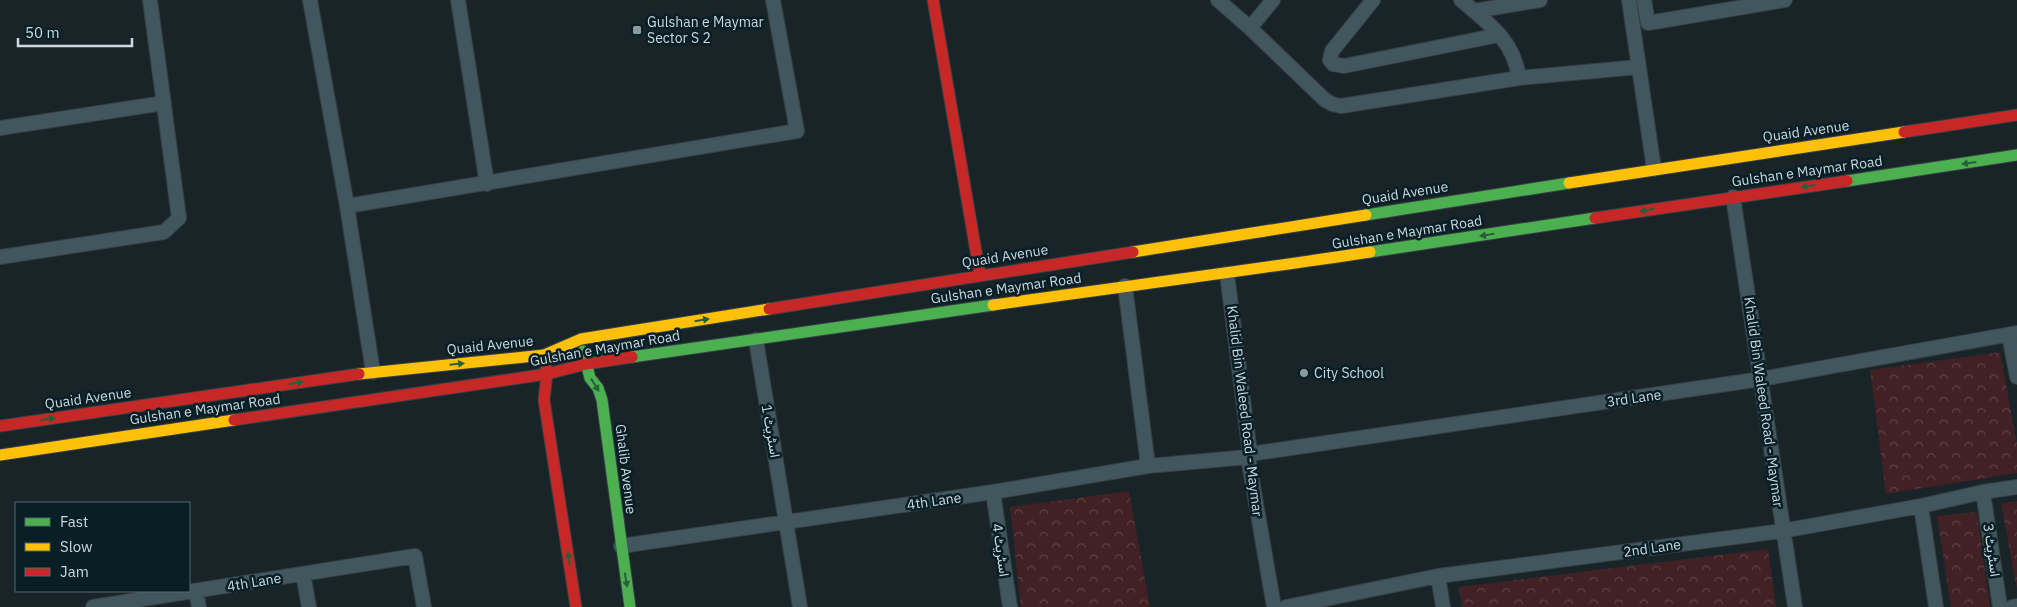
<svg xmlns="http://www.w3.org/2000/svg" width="2017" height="607" viewBox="0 0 2017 607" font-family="'IBM Plex Sans',Vazirmatn,sans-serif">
<defs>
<pattern id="park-crowns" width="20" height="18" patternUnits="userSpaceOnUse" patternTransform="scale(1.25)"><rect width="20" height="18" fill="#422125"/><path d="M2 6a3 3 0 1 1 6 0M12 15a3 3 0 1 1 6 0" fill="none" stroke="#5c4144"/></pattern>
</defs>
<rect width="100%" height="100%" fill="#182428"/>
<path fill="url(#park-crowns)" d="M 2000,352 L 2017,444 L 2017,473 L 1886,494 L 1870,370 Z
M 1129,491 L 1150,607 L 1021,607 L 1010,507 Z
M 2017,501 L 2017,589 L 2001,503 Z
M 1977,512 L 1990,607 L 1951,607 L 1937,516 Z
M 1768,549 L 1776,607 L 1462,607 L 1459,587 Z"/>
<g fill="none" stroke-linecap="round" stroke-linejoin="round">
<g stroke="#364043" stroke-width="16">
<path id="street" d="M 310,0 L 347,206 L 373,372
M 458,0 L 487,184
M 1218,0 L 1250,28 L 1325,100 L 1332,104 L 1341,106 L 1519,78 L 1639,67
M 1373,0 L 1332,51 L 1330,60 L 1333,64 L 1344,66 L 1499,35
M 1461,0 C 1488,23 1514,40 1519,78
M 1629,0 L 1654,169
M 1644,0 L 1648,23 L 1785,0
M 1474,11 L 1540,0
M 1250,28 L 1273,0
M 0,128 L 164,103
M 1733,197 L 1795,607
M 347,206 L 797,131 L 773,0
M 0,257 L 164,232 L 179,218 L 150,0
M 1227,274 L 1250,454 L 1248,457 L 1274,607
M 1125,286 L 1148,466
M 2009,335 L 2017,377
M 756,340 L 800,607
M 1250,454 L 1761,379 L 2017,333
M 993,492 L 1010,607
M 1983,492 L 2000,607
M 1921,506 L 1936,607
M 621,546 L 993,492 L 1148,466 L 1248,457
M 303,574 L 309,607
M 1438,576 L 1443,607
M 196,591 L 199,607
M 93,607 L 415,556 L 424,607
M 1286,607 L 1438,576 L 1782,531 L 1921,506 L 1983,492 L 2017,487
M 2012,607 L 2017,606"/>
</g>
<g stroke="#364043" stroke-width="13">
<path id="fast" d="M 1847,181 L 2017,155
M 1366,215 L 1569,183
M 1370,252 L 1595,218
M 583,351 L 590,378 L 598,388 L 602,400 L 630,607
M 632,357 L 993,305"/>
</g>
<g stroke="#364043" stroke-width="13">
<path id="slow" d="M 1569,183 L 1904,132
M 1133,252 L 1366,215
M 993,305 C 1119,287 1245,271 1370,252
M 359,374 L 544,355 L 581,339 L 769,309
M 0,455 L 234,420"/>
</g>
<g stroke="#364043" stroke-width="13">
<path id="jam" d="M 933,0 L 980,275
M 1904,132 L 2017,115
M 1595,218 L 1847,181
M 769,309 L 1133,252
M 545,362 L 547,374 L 544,400 L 576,607
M 234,420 L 547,374 L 586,364 L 632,357
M 0,426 L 359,374"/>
</g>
<use href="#street" stroke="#41565d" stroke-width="14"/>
<use href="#fast" stroke="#4caf50" stroke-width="11"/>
<use href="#slow" stroke="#ffc107" stroke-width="11"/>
<use href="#jam" stroke="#c62828" stroke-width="11"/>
</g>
<defs><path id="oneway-solid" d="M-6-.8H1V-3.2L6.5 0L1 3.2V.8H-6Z" transform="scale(1.25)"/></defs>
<g fill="#266038">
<use href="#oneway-solid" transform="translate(1969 163) rotate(172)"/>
<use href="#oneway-solid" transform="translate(1808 186) rotate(172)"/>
<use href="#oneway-solid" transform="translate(1647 210) rotate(171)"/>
<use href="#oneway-solid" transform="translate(1487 235) rotate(171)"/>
<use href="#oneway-solid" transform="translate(702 320) rotate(-9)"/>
<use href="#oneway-solid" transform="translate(457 364) rotate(-6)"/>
<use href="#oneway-solid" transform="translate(296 383) rotate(-8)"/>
<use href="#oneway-solid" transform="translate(595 385) rotate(58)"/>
<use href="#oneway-solid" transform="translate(48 419) rotate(-8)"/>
<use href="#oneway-solid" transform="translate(569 559) rotate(-99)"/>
<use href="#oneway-solid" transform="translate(626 580) rotate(81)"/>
</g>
<g fill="#8d9a9e" stroke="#071f25" stroke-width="2">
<rect x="632" y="25" width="10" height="10" rx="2.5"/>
<circle cx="1304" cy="373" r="5"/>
</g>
<g text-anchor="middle" stroke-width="5" stroke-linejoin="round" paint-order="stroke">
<g font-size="14" fill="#ccd9de" stroke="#071f25" text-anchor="start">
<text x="647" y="27">Gulshan e Maymar<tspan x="647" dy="16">Sector S 2</tspan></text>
<text x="1314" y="378">City School</text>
</g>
<g font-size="14" fill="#ccd9de" stroke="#071f25">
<text transform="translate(1806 131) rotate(-8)" y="5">Quaid Avenue</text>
<text transform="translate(1807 171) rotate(-8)" y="5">Gulshan e Maymar Road</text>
<text transform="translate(1405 193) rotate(-9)" y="5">Quaid Avenue</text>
<text transform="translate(1407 232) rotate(-9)" y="5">Gulshan e Maymar Road</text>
<text transform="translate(1005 256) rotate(-9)" y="5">Quaid Avenue</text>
<text transform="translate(1006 288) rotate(-8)" y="5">Gulshan e Maymar Road</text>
<text transform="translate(490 345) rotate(-6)" y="5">Quaid Avenue</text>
<text transform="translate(605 348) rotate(-10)" y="5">Gulshan e Maymar Road</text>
<text transform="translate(88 398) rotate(-8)" y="5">Quaid Avenue</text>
<text transform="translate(1634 398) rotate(-8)" y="5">3rd Lane</text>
<text transform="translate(1764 402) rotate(82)" y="5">Khalid Bin Waleed Road - Maymar</text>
<text transform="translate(205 409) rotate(-8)" y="5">Gulshan e Maymar Road</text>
<text transform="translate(1245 411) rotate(83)" y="5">Khalid Bin Waleed Road - Maymar</text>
<text transform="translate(771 431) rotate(80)" y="5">اسٹریٹ 1</text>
<text transform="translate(626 469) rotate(83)" y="5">Ghalib Avenue</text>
<text transform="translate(934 501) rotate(-8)" y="5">4th Lane</text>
<text transform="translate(1652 548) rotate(-8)" y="5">2nd Lane</text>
<text transform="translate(1001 550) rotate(82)" y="5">اسٹریٹ 4</text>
<text transform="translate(1992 550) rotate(82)" y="5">اسٹریٹ 3</text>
<text transform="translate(254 582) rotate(-9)" y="5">4th Lane</text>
</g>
</g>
<rect x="15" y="502" width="175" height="90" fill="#071f25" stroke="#56696f"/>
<rect x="25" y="518" width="25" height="8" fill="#4caf50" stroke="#56696f"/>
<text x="60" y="527" font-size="15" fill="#ccd9de">Fast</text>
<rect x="25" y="543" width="25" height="8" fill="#ffc107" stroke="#56696f"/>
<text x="60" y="552" font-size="15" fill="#ccd9de">Slow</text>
<rect x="25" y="568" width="25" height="8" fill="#c62828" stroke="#56696f"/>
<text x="60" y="577" font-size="15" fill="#ccd9de">Jam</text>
<path d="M18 38v8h114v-8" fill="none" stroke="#ccd9de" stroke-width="2.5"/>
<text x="25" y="38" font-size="15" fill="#ccd9de" stroke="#071f25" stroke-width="4" paint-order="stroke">50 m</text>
</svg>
